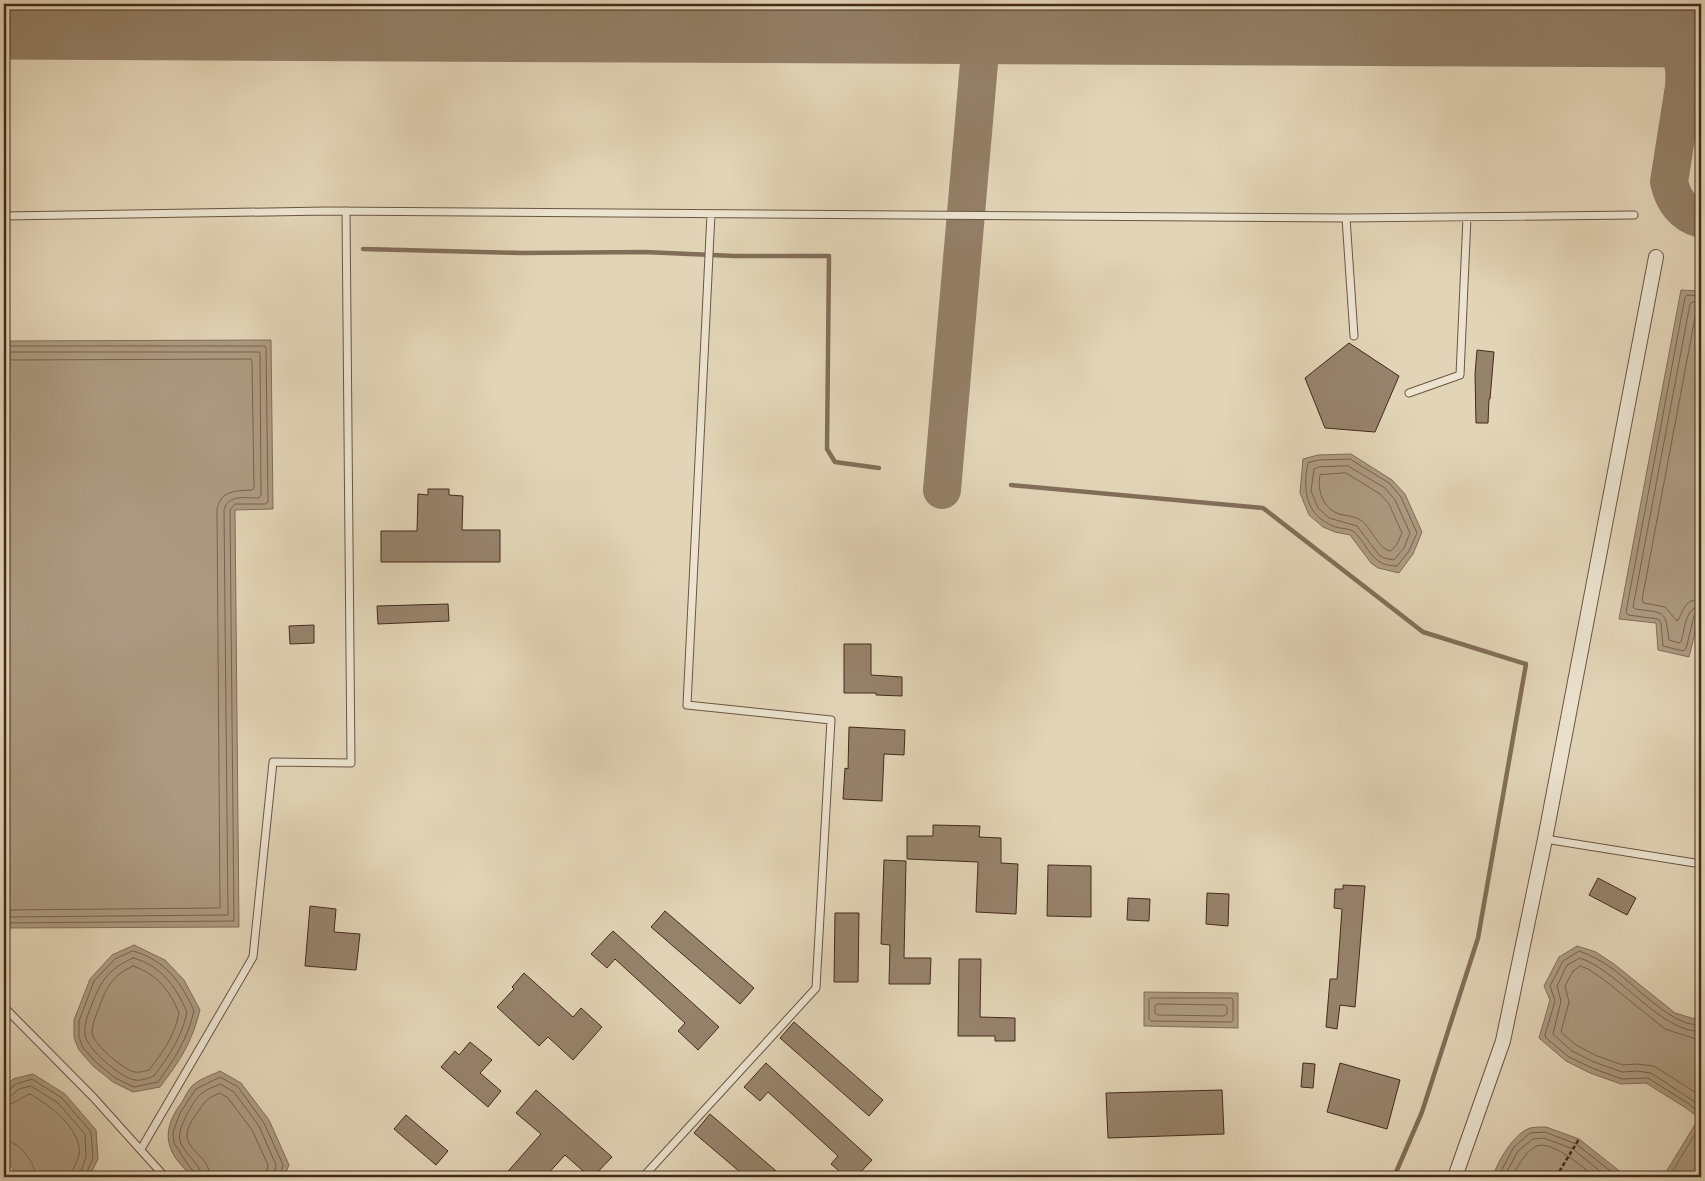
<svg xmlns="http://www.w3.org/2000/svg" width="1705" height="1181" viewBox="0 0 1705 1181" font-family="Cardo,serif">
<rect width="100%" height="100%" fill="#e2d5b7"/>
<filter id="stains"><feTurbulence type="fractalNoise" baseFrequency=".004" numOctaves="4"/><feColorMatrix values="0 0 0 0 .2 0 0 0 0 .09 0 0 0 0 .02 0 0 0 .5 -.17"/></filter>
<radialGradient id="worn" r=".72"><stop offset=".6" stop-color="#630" stop-opacity="0"/><stop offset="1" stop-color="#630" stop-opacity=".3"/></radialGradient>
<path fill="#ac9b82" stroke="#826e58" d="M 1681,290 L 1701,291 L 1701,609 L 1689,657 L 1658,650 L 1656,623 L 1619,619 Z
M 271,340 L 273,509 L 235,510 L 239,927 L 4,928 L 4,341 Z
M 1351,454 L 1392,480 L 1405,494 L 1422,532 L 1413,554 L 1399,573 L 1378,568 L 1371,563 L 1350,535 L 1335,532 L 1323,527 L 1309,515 L 1300,493 L 1303,459 L 1318,455 Z
M 134,945 L 165,960 L 184,980 L 200,1010 C 191,1044 181,1059 160,1087 L 133,1092 L 113,1082 L 93,1066 L 79,1050 L 74,1038 L 74,1020 L 90,979 L 112,955 Z
M 1577,946 L 1596,952 L 1614,964 L 1675,1013 L 1698,1020 L 1701,1017 L 1701,1177 L 1663,1177 L 1699,1118 L 1686,1108 L 1646,1083 L 1621,1084 L 1590,1073 L 1566,1061 L 1539,1038 L 1550,1000 L 1544,986 L 1559,957 Z
M 1144,992 L 1238,993 L 1238,1028 L 1144,1026 Z
M 220,1071 L 241,1083 L 269,1120 L 289,1165 L 284,1177 L 193,1177 C 166,1153 159,1133 182,1102 C 185,1097 188,1090 192,1086 C 199,1079 212,1075 220,1071 Z
M 33,1074 L 65,1094 L 96,1130 L 98,1159 L 89,1177 L 18,1177 L 4,1155 L 4,1088 L 13,1079 Z
M 1546,1127 L 1579,1139 L 1627,1177 L 1493,1177 C 1497,1162 1514,1133 1530,1128 C 1535,1127 1541,1127 1546,1127 Z"/>
<g fill="none" stroke-linecap="round" stroke-linejoin="round">
<path stroke="#78624e" stroke-width="1" d="M 1701,296 L 1687,295 L 1685,297 L 1626,612 L 1628,615 L 1658,619 L 1661,623 L 1663,646 L 1683,651 L 1686,649 L 1694,616 L 1697,613 L 1701,612
M 1701,302 L 1692,302 L 1690,304 L 1633,607 L 1635,609 C 1665,613 1665,609 1669,640 L 1679,643 L 1681,642 C 1685,629 1685,607 1701,606
M 1701,310 L 1696,312 L 1642,600 L 1644,603 L 1665,607 L 1677,621 C 1685,611 1682,600 1701,599
M 4,346 L 265,346 L 266,348 L 268,502 L 265,504 L 235,504 L 230,510 L 234,921 L 4,923
M 4,352 L 259,352 L 260,354 L 261,495 L 259,498 C 246,498 228,494 224,510 L 228,915 L 4,917
M 4,360 L 251,359 L 252,362 L 254,488 L 252,490 C 236,491 220,490 217,510 L 220,908 L 4,910
M 1319,460 L 1350,459 L 1389,483 L 1401,497 L 1417,533 L 1409,551 L 1397,566 C 1371,566 1370,547 1354,532 C 1349,528 1341,529 1336,527 C 1306,517 1302,490 1308,463 Z
M 1348,466 L 1385,488 L 1395,500 L 1410,533 L 1404,548 L 1394,560 L 1384,558 L 1379,555 L 1357,526 L 1329,518 L 1318,508 L 1311,491 L 1314,469 L 1319,467 Z
M 1346,473 L 1380,494 L 1389,504 L 1402,533 L 1397,544 L 1391,551 C 1380,551 1371,528 1362,521 C 1355,516 1347,516 1339,514 C 1323,508 1317,491 1320,475 Z
M 133,951 C 164,959 182,983 194,1011 C 187,1040 175,1058 158,1082 L 134,1087 L 115,1078 L 97,1063 L 83,1048 L 79,1037 L 79,1021 L 94,981 L 115,959 Z
M 133,958 C 161,965 176,987 187,1012 C 182,1037 169,1056 154,1076 C 149,1078 141,1081 135,1080 C 122,1079 87,1049 85,1035 C 84,1026 87,1017 90,1009 C 100,983 106,970 133,958 Z
M 133,966 C 157,974 170,991 179,1013 C 175,1035 163,1052 149,1070 C 145,1071 139,1073 134,1072 C 123,1069 94,1045 92,1033 C 92,1025 95,1018 98,1010 C 106,989 111,976 133,966 Z
M 1151,998 L 1232,998 L 1233,1001 L 1233,1021 L 1231,1022 L 1151,1021 L 1149,1019 L 1149,1000 Z
M 1158,1004 L 1225,1005 L 1227,1007 L 1227,1014 L 1224,1016 L 1158,1015 L 1155,1013 L 1155,1006 Z
M 1701,1024 C 1676,1031 1631,981 1610,967 C 1600,960 1590,955 1579,951 L 1563,961 L 1550,986 L 1555,1001 L 1545,1035 L 1546,1038 L 1569,1057 L 1592,1068 L 1622,1079 L 1648,1078 L 1689,1104 L 1701,1114
M 1701,1031 C 1664,1035 1619,971 1580,958 L 1567,965 L 1557,986 L 1561,1001 L 1553,1034 L 1572,1051 L 1594,1062 L 1622,1072 L 1637,1071 L 1651,1073 L 1701,1106
M 1701,1039 L 1693,1038 L 1665,1029 L 1603,979 L 1588,969 L 1580,966 L 1573,971 L 1565,986 L 1569,1002 L 1561,1032 L 1576,1045 L 1597,1056 L 1623,1065 L 1637,1064 L 1654,1066 L 1701,1096
M 4,1091 L 8,1091 L 16,1084 L 32,1079 L 62,1098 L 91,1132 L 93,1158 L 85,1177
M 4,1098 L 11,1096 L 19,1089 L 31,1086 L 58,1103 L 85,1134 L 86,1157 L 79,1177
M 4,1105 C 15,1105 20,1097 30,1094 C 49,1105 83,1130 79,1155 C 77,1163 72,1169 71,1177
M 4,1140 C 19,1141 35,1162 36,1177
M 196,1177 L 195,1173 L 189,1166 L 174,1143 L 173,1132 L 180,1113 L 196,1089 L 220,1077 L 238,1087 L 264,1123 L 283,1165 L 280,1177
M 202,1177 C 202,1165 184,1154 180,1141 C 176,1130 194,1099 202,1093 C 207,1089 214,1087 220,1084 L 234,1092 L 259,1126 L 276,1165 L 274,1177
M 210,1177 C 209,1148 169,1151 197,1113 C 206,1101 205,1099 220,1093 L 228,1098 L 252,1130 L 268,1165 L 266,1177
M 1498,1177 L 1514,1147 L 1530,1133 L 1545,1132 L 1576,1144 L 1618,1177
M 1504,1177 L 1518,1151 L 1533,1139 L 1544,1138 L 1573,1149 L 1607,1177
M 1512,1177 C 1518,1167 1525,1151 1537,1146 C 1552,1140 1584,1168 1595,1177
M 1669,1177 L 1701,1124"/>
<path stroke="#826e58" stroke-width="4.5" d="M 363,249 L 523,253 L 644,252 L 735,256 L 829,256 L 827,449 L 835,462 L 879,468
M 1011,485 L 1263,508 L 1423,632 L 1526,664 L 1478,938 L 1422,1112 L 1394,1177"/>
<path stroke="#938068" stroke-width="38" d="M 1651,20 C 1676,40 1687,54 1684,87
M 1701,42 L 1697,48 L 1684,87 L 1669,182 C 1673,200 1683,214 1701,219
M 942,490 L 983,17"/>
<path stroke="#938068" stroke-width="95" d="M 4,12 L 1701,20"/>
</g>
<path fill="#96836c" stroke="#442a1a" d="M 1349,343 L 1399,376 L 1375,432 L 1325,428 L 1305,378 Z
M 1477,350 L 1494,352 L 1490,399 L 1489,399 L 1488,423 L 1476,423 L 1475,374 Z
M 428,489 L 449,489 L 449,495 L 463,496 L 462,530 L 500,530 L 500,562 L 381,562 L 381,531 L 417,531 L 418,494 L 428,495 Z
M 448,604 L 449,621 L 378,624 L 377,606 Z
M 314,625 L 314,643 L 290,644 L 289,626 Z
M 844,644 L 871,644 L 871,675 L 902,677 L 902,696 L 876,695 L 876,693 L 844,693 Z
M 849,727 L 905,730 L 904,755 L 884,754 L 882,801 L 843,799 L 845,768 L 848,769 Z
M 933,825 L 980,826 L 979,837 L 1001,838 L 1001,863 L 1018,864 L 1016,914 L 976,912 L 978,862 L 907,859 L 907,836 L 933,836 Z
M 884,860 L 906,861 L 904,958 L 931,958 L 930,984 L 889,984 L 890,945 L 881,944 Z
M 1048,865 L 1091,866 L 1091,917 L 1047,916 Z
M 1598,878 L 1636,898 L 1627,915 L 1589,895 Z
M 1343,885 L 1365,886 L 1355,1007 L 1340,1005 L 1337,1029 L 1326,1027 L 1330,979 L 1337,979 L 1342,909 L 1334,908 L 1335,889 L 1343,889 Z
M 1207,893 L 1229,894 L 1228,926 L 1206,924 Z
M 1128,898 L 1150,899 L 1149,921 L 1127,920 Z
M 310,906 L 336,909 L 334,932 L 360,934 L 356,970 L 305,966 Z
M 665,911 L 754,988 L 740,1004 L 651,927 Z
M 835,913 L 859,913 L 858,982 L 834,982 Z
M 613,931 L 719,1027 L 698,1050 L 678,1031 L 685,1023 L 615,959 L 607,968 L 591,954 Z
M 959,959 L 981,959 L 980,1017 L 1015,1018 L 1015,1041 L 995,1041 L 995,1036 L 958,1036 Z
M 524,973 L 573,1017 L 581,1008 L 602,1027 L 573,1060 L 548,1037 L 539,1046 L 497,1007 L 514,989 L 512,987 Z
M 794,1022 L 883,1100 L 869,1116 L 780,1038 Z
M 470,1042 L 492,1060 L 480,1073 L 501,1091 L 488,1107 L 441,1067 L 455,1051 L 459,1055 Z
M 766,1063 L 872,1160 L 856,1177 L 846,1177 L 831,1164 L 838,1156 L 768,1092 L 760,1101 L 744,1087 Z
M 1303,1063 L 1315,1064 L 1313,1088 L 1301,1087 Z
M 1340,1063 L 1400,1080 L 1387,1129 L 1327,1112 Z
M 536,1090 L 612,1157 L 593,1177 L 590,1177 L 565,1155 L 545,1177 L 503,1177 L 541,1134 L 516,1113 Z
M 1222,1090 L 1224,1134 L 1108,1138 L 1106,1093 Z
M 710,1114 L 783,1177 L 746,1177 L 694,1133 Z
M 406,1115 L 448,1151 L 436,1165 L 394,1129 Z"/>
<g fill="none" stroke-linecap="round" stroke-linejoin="round">
<g stroke="#6c5541" stroke-width="9">
<path id="service" d="M 4,216 L 327,211 L 1346,218 L 1634,215
M 1346,218 L 1354,336
M 1409,393 L 1460,375 L 1467,217
M 1545,839 L 1701,864
M 4,1007 L 93,1097 L 165,1177
M 141,1149 L 253,957 L 273,762 L 351,763 L 346,211
M 643,1177 L 816,988 L 831,720 L 687,705 L 711,214"/>
</g>
<g stroke="#6c5541" stroke-width="16">
<path id="minor" d="M 1455,1177 L 1503,1041 L 1545,839 L 1656,257"/>
</g>
<path stroke="#442a1a" stroke-width="2.5" stroke-dasharray="4 2.5" stroke-linecap="butt" d="M 1556,1177 L 1579,1139"/>
<use href="#service" stroke="#ece4d0" stroke-width="7"/>
<use href="#minor" stroke="#ece4d0" stroke-width="14"/>
</g>
<rect width="1705" height="1181" fill="none" stroke="#e2d5b7" stroke-width="20"/>
<rect x="5" y="5" width="1695" height="1171" fill="none" stroke="#442a1a" stroke-width="2.5"/>
<rect x="10" y="10" width="1685" height="1161" fill="none" stroke="#442a1a"/>
<rect width="100%" height="100%" filter="url(#stains)"/>
<rect width="100%" height="100%" fill="url(#worn)"/>
</svg>
